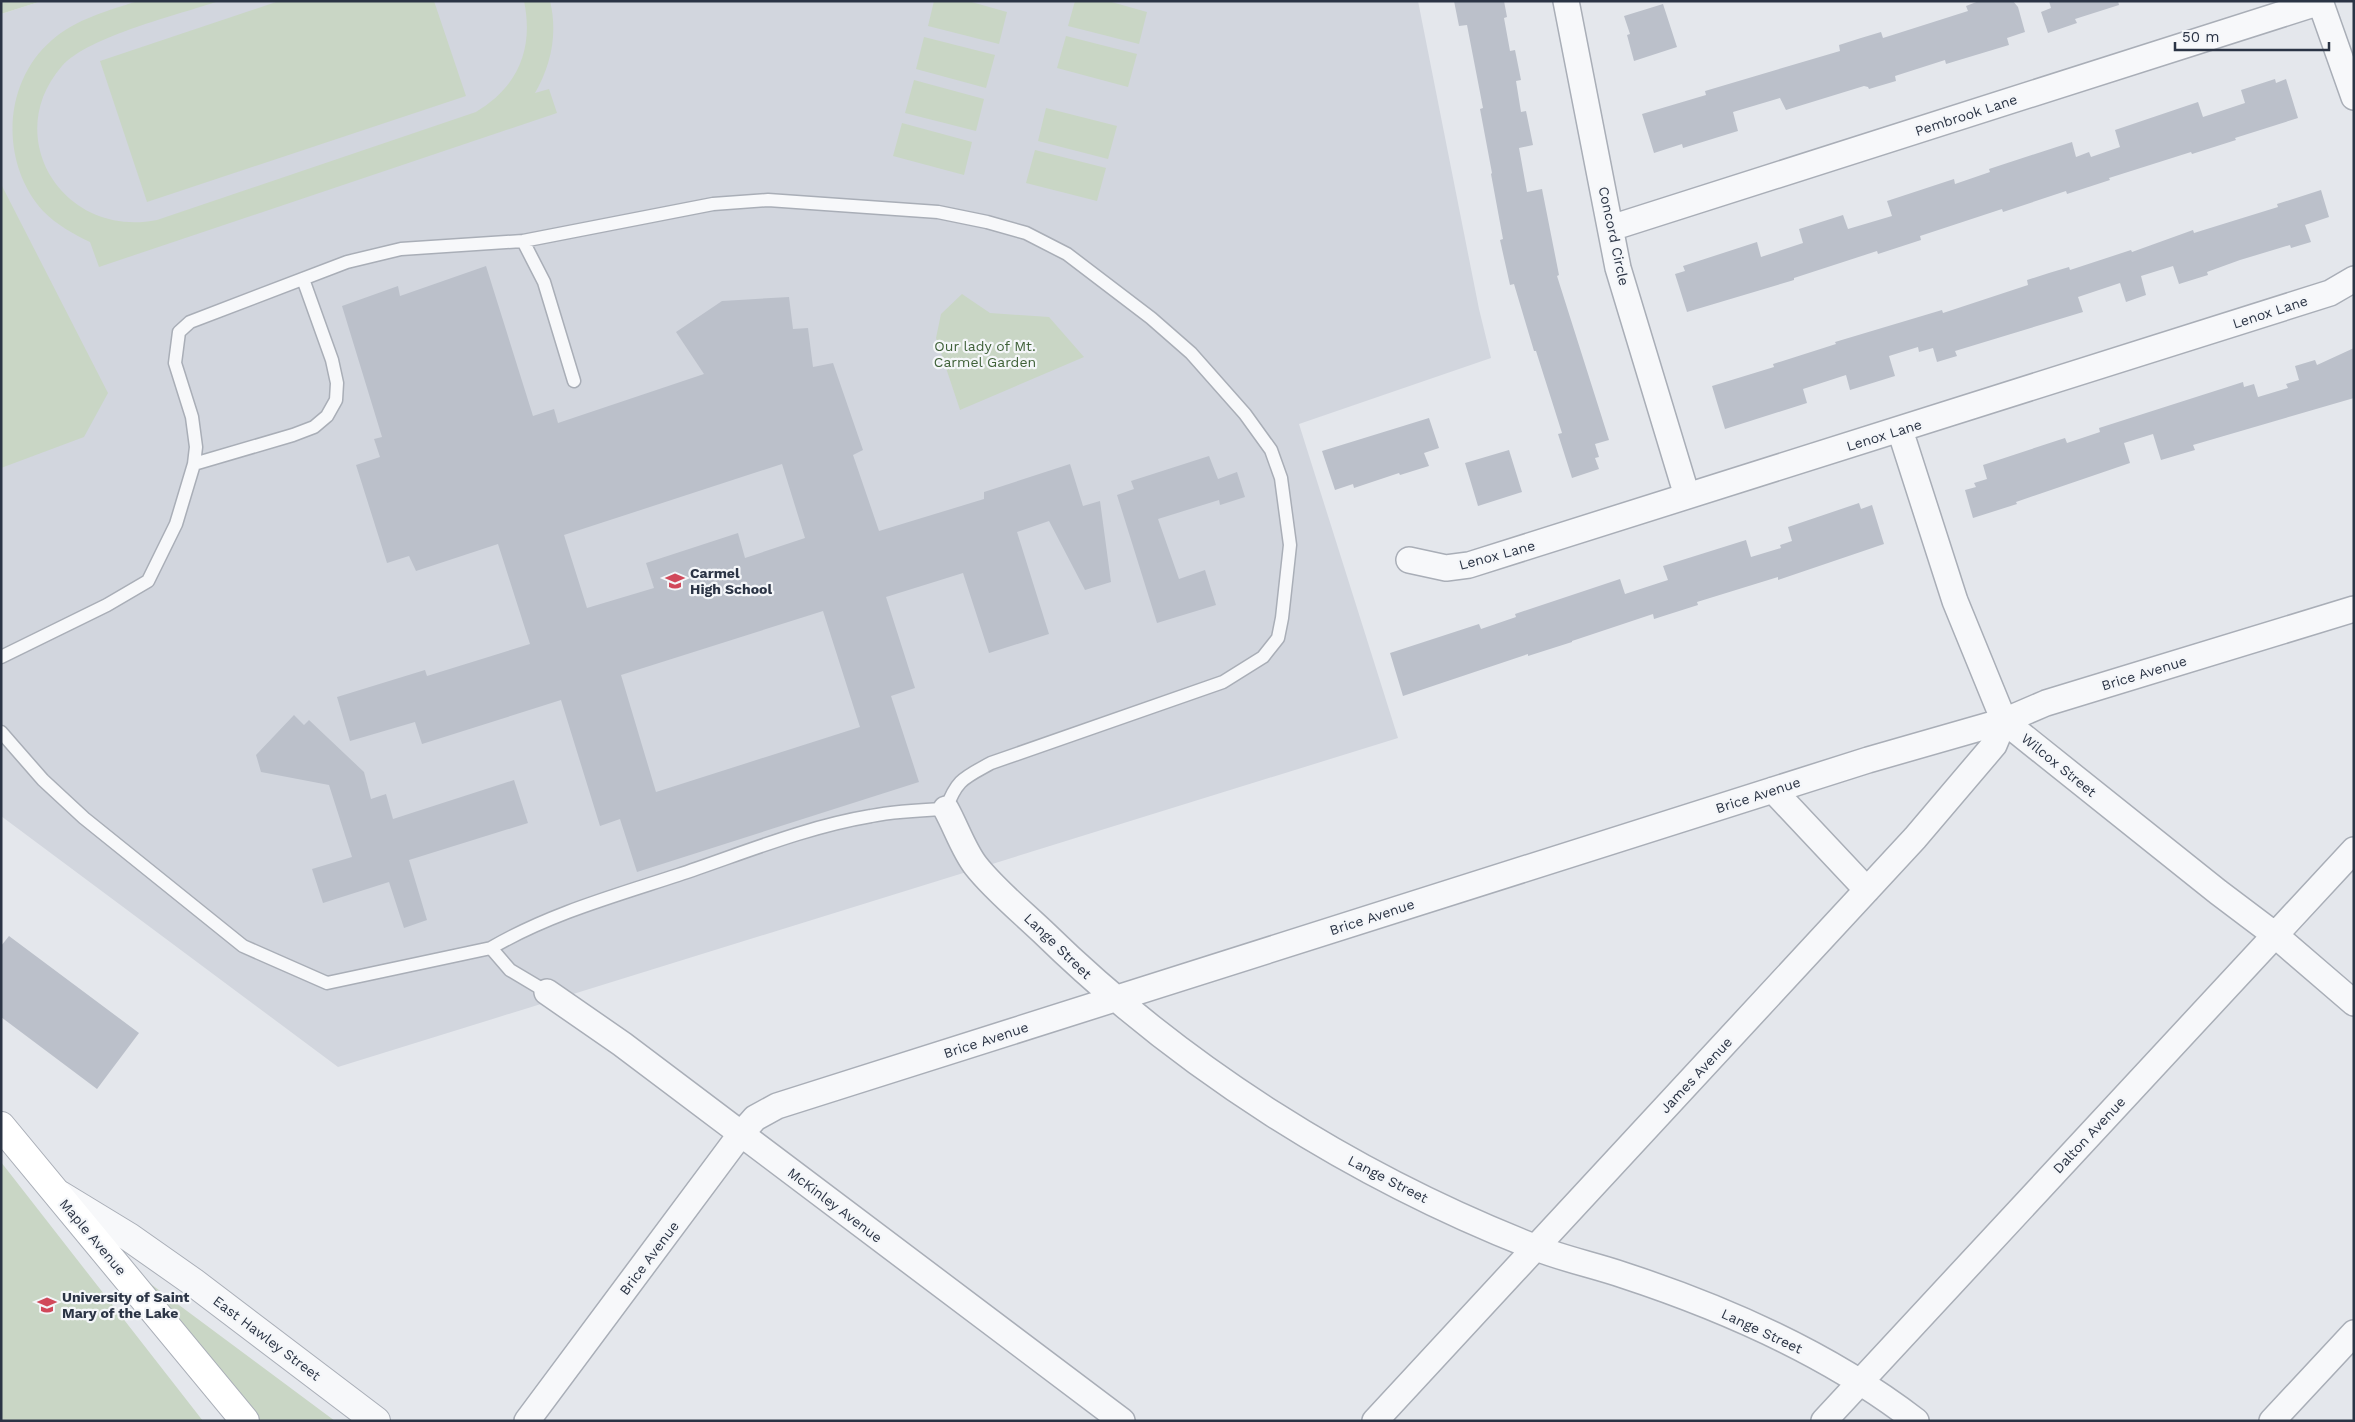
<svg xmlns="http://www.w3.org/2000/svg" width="2355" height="1422" viewBox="0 0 2355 1422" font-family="'Work Sans',sans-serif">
<rect width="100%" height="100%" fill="#e4e7ec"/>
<path fill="#d2d6de" d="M 42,1 L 1418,1 L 1479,309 L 1491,358 L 1299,424 L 1398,738 L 338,1067 L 1,816 L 1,14 Z"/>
<path fill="#c9d6c5" d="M 1,1 L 42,1 L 1,14 Z
M 138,1 L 219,1 C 178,15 89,36 62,66 C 0,137 63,239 157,220 L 476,112 C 518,87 534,49 524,1 L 550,1 C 558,34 551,65 535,93 L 549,89 L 557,113 L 99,267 L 90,242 C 73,234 57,225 43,211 C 0,163 2,83 52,40 C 76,19 107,11 138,1 Z
M 279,1 L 434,1 L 466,96 L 147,202 L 100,61 Z
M 934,1 L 968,1 L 1007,12 L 999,44 L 928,26 Z
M 1075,1 L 1108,1 L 1147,12 L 1139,44 L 1068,26 Z
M 1066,36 L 1137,54 L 1128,87 L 1057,68 Z
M 924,37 L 995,55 L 986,88 L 916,69 Z
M 914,80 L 984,99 L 976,131 L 905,113 Z
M 1046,108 L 1117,126 L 1108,159 L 1038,141 Z
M 902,123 L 972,142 L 964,175 L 893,156 Z
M 1035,150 L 1106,168 L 1097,201 L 1026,183 Z
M 1,184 L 108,393 L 84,437 L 1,468 Z
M 962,294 L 990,313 L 1049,317 L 1084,357 L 960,410 L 936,338 L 941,314 Z
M 1,1162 L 203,1421 L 1,1421 Z
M 144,1279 L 335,1421 L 261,1421 Z"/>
<path fill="#bbc0ca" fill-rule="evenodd" d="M 1454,1 L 1504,1 L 1507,17 L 1504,18 L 1510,51 L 1515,50 L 1521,80 L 1516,81 L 1521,112 L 1526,111 L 1533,145 L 1519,148 L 1527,192 L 1542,189 L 1559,275 L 1557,276 L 1609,440 L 1595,444 L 1599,457 L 1595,458 L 1599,469 L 1572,478 L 1558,434 L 1562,433 L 1536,351 L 1534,351 L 1514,284 L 1510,285 L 1500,240 L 1503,239 L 1491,174 L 1492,173 L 1480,109 L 1483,108 L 1467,25 L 1459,26 Z
M 1979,1 L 2013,1 L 2018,7 L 2025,32 L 2007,38 L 2009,45 L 1946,64 L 1945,60 L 1895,76 L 1896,81 L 1869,89 L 1868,87 L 1864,86 L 1786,110 L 1780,98 L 1733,112 L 1738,131 L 1683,148 L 1682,144 L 1654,153 L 1642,114 L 1706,95 L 1705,91 L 1840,51 L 1839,45 L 1861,38 L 1881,32 L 1883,38 L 1968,11 L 1966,6 Z
M 2049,1 L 2118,1 L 2119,5 L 2075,19 L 2077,23 L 2048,33 L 2041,12 L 2051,8 Z
M 1663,4 L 1677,47 L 1634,61 L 1627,35 L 1630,34 L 1624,16 Z
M 2275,79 L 2276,83 L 2286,79 L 2298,118 L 2235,138 L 2236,140 L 2192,154 L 2191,152 L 2109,178 L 2110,180 L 2067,194 L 2066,191 L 2003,212 L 2002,209 L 1920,236 L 1921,240 L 1878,254 L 1877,251 L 1794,278 L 1794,280 L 1687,312 L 1675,274 L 1685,271 L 1683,266 L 1757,242 L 1761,257 L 1803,243 L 1799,229 L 1843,215 L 1848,229 L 1892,216 L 1887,201 L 1954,179 L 1955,184 L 1990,172 L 1989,169 L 2072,142 L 2076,157 L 2089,152 L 2091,157 L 2120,147 L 2115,130 L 2198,102 L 2203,117 L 2245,103 L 2241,90 Z
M 2321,190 L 2329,217 L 2305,225 L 2311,242 L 2291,248 L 2290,245 L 2240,260 L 2207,272 L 2208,275 L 2179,284 L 2173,266 L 2141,276 L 2146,295 L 2126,302 L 2120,283 L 2078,297 L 2083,312 L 1955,351 L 1957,356 L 1937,362 L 1933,348 L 1919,352 L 1918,347 L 1889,356 L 1895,376 L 1850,390 L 1846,375 L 1803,389 L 1807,403 L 1725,429 L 1712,386 L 1774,367 L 1773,364 L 1836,344 L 1835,342 L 1942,310 L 1943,313 L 2028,285 L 2027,280 L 2049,273 L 2069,267 L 2070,270 L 2131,250 L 2132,252 L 2193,230 L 2194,233 L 2278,207 L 2277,204 Z
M 486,266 L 533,416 L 554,409 L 558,423 L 704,374 L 676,332 L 722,301 L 789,297 L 793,329 L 808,328 L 813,367 L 833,363 L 863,450 L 853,455 L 879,531 L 984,499 L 984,492 L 1070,464 L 1083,506 L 1100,501 L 1111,582 L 1085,590 L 1049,521 L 1017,532 L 1049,634 L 989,653 L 963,573 L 886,597 L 915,688 L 891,696 L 919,782 L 637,872 L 620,819 L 600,826 L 561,700 L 422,744 L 415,722 L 350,741 L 337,697 L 425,670 L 427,676 L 530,644 L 498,544 L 416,571 L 409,556 L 387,563 L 356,465 L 380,457 L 374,439 L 382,437 L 342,306 L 398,286 L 400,296 ZM 782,464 L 805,538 L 745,558 L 738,533 L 646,563 L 654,588 L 587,608 L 564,535 ZM 823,611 L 860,727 L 656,792 L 621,675 Z
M 2354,348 L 2354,398 L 2193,445 L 2195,450 L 2161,460 L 2153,434 L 2124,443 L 2130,463 L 2016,502 L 2017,504 L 1973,518 L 1965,490 L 1976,487 L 1974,483 L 1987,479 L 1983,465 L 2065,438 L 2067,443 L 2100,432 L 2099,428 L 2243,382 L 2244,387 L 2254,384 L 2258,397 L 2288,388 L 2286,384 L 2299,380 L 2295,366 L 2315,360 L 2317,365 Z
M 1429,418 L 1439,448 L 1424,453 L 1429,466 L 1400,475 L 1399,473 L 1354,488 L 1353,484 L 1335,490 L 1322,451 Z
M 1509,450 L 1522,492 L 1478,506 L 1465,463 Z
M 1209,456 L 1218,479 L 1237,472 L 1245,497 L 1220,505 L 1219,500 L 1158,519 L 1179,579 L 1205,570 L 1216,605 L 1157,623 L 1117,495 L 1134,489 L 1131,481 Z
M 1859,503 L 1861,509 L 1872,505 L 1884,544 L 1778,580 L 1778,577 L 1697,602 L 1698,605 L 1654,619 L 1653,614 L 1572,641 L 1572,642 L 1528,656 L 1528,654 L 1403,696 L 1390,653 L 1479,624 L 1481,629 L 1516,617 L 1515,614 L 1620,579 L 1625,594 L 1668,580 L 1663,566 L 1746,540 L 1751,557 L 1781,548 L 1780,545 L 1792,541 L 1788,527 Z
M 294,715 L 304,725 L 309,720 L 364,772 L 371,799 L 386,794 L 393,819 L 514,780 L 528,823 L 409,860 L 427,920 L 404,928 L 389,882 L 323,903 L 312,869 L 352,857 L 329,785 L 261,772 L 256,755 Z
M 9,936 L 139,1033 L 97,1089 L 1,1017 L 1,946 Z"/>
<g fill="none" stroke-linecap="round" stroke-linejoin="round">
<g stroke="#a9aeb7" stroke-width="15">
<path id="service" d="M 523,241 L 544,282 L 574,381
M 194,464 L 293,435 L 314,427 L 327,416 L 336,400 L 337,383 L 332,360 L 303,279
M 1,657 L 107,605 L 148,581 L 176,524 L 194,464 L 196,447 L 192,417 L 175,363 L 179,332 L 190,322 L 347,262 L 401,249 L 523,241 L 713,204 L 768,200 L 938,212 L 987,222 L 1026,233 L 1067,254 L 1151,318 L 1191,353 L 1245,414 L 1271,450 L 1281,478 L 1290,545 L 1282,618 L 1278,638 L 1263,657 L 1223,682 L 991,763 C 964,778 957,779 946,809 C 921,810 896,811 871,816 C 805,827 741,854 678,875 C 614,896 549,914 491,948
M 1,732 L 43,780 L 84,818 L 243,946 L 327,983 L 491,948 L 510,970 L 547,992"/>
</g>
<g stroke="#a9aeb7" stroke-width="28">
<path id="minor" d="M 1566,1 L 1618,268 L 1687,496
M 2320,1 L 2354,97
M 1611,228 L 2320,2
M 1900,430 L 1955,601 L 2004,721 L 2218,892 L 2275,935 L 2354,1003
M 1409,560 L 1446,568 L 1469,565 L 2330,293 L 2354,279
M 1773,790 L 1867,890
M 946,809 C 956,827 964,851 976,866 C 994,889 1022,912 1043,932 C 1182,1068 1353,1176 1534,1247 C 1563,1259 1594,1265 1623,1275 C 1727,1309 1829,1354 1916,1421
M 547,992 L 622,1044 L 1122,1421
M 527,1421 L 740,1135 L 755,1118 L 777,1106 L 1868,760 L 2004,721 L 2046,703 L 2354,609
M 1375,1421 L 1915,838 L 1994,745 L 2004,721
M 1824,1421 L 2354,850
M 2272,1421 L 2354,1333"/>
</g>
<g stroke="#a9aeb7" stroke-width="30">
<path id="tertiary" d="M 60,1195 L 129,1237 L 193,1282 L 376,1421"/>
</g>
<g stroke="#a9aeb7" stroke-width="30">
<path id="secondary" d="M 1,1126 L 245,1421"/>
</g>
<use href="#service" stroke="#f7f8fa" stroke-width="12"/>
<use href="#minor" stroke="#f7f8fa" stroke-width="25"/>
<use href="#tertiary" stroke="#f7f8fa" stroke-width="28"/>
<use href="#secondary" stroke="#fff" stroke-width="28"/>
</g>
<defs>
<g id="school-bare" transform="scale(1.5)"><path d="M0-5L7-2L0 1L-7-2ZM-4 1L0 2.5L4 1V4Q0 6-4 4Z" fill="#d1495b" stroke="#f4f6f9" stroke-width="2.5" paint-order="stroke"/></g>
<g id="university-bare" transform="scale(1.5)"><path d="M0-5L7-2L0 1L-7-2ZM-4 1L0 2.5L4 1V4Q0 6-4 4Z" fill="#d1495b" stroke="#f4f6f9" stroke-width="2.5" paint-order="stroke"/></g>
</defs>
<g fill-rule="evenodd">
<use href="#school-bare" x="675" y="581"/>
<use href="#university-bare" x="47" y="1305"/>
</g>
<g text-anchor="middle" stroke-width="4.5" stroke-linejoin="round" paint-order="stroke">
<g font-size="14" fill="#2b3445" stroke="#f4f6f9">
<text transform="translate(1966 115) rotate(-18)" y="5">Pembrook Lane</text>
<text transform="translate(1614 236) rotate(78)" y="5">Concord Circle</text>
<text transform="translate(2270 312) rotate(-18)" y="5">Lenox Lane</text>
<text transform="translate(1884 435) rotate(-17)" y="5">Lenox Lane</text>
<text transform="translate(1497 555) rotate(-15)" y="5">Lenox Lane</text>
<text transform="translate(2144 673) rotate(-17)" y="5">Brice Avenue</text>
<text transform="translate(2059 765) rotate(39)" y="5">Wilcox Street</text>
<text transform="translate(1758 795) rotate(-18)" y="5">Brice Avenue</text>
<text transform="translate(1372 917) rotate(-18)" y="5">Brice Avenue</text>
<text transform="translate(1058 946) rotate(44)" y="5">Lange Street</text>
<text transform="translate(986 1040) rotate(-18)" y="5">Brice Avenue</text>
<text transform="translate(1696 1075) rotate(-47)" y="5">James Avenue</text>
<text transform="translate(2089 1135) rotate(-47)" y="5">Dalton Avenue</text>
<text transform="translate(1388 1179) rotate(27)" y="5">Lange Street</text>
<text transform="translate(835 1205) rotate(37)" y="5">McKinley Avenue</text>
<text transform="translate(93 1237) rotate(50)" y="5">Maple Avenue</text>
<text transform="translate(649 1258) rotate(-53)" y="5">Brice Avenue</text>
<text transform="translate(1762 1331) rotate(25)" y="5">Lange Street</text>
<text transform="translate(267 1338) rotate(37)" y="5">East Hawley Street</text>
</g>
<g font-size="14" fill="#3f6138" stroke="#f4f6f9">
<text x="985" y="351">Our lady of Mt.<tspan x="985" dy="16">Carmel Garden</tspan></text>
</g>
<g font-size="14" font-weight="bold" fill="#2b3445" stroke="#f4f6f9" text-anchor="start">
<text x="690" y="578">Carmel<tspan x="690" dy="16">High School</tspan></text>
<text x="62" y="1302">University of Saint<tspan x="62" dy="16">Mary of the Lake</tspan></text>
</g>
</g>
<rect width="2355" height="1422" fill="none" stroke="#2b3445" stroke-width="5"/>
<path d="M2175 42v8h154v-8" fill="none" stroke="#2b3445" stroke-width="2.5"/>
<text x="2182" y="42" font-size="15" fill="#2b3445" stroke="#f4f6f9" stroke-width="4" paint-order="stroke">50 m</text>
</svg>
